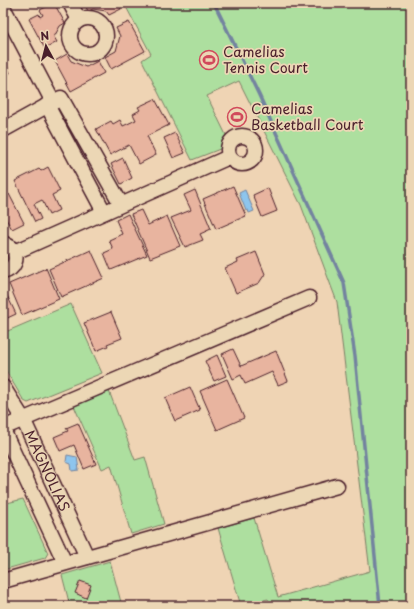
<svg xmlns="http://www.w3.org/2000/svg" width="414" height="609" viewBox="0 0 414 609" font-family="'Playpen Sans',sans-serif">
<rect width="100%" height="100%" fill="#efd4b4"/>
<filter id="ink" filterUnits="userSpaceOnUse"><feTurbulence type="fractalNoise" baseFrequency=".025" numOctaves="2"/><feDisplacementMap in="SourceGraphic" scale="8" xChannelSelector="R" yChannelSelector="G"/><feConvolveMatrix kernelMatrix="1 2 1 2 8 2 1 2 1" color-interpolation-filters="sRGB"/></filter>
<g filter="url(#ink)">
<path fill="#addf9f" stroke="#7c7f65" d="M 124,3 L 411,3 L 411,606 L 271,606 L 268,599 L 241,606 L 218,528 L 254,518 L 278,597 L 370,571 L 337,302 L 301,205 L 239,81 L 207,96 L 227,137 L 220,149 L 192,160 L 142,60 L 151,54 Z
M 71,304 L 102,373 L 28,403 L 24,401 L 3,366 L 3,333 Z
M 109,391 L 135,460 L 145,457 L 164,524 L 131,534 L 111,465 L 102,469 L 74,406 Z
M 23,499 L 48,553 L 45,558 L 3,570 L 3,504 Z
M 110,561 L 122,606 L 70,606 L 62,575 Z"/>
<path fill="#8ec5ed" stroke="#73839f" d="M 245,190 L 254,211 L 249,213 L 248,210 L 246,211 L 239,193 Z
M 67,455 L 77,457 L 79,470 L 72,471 L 71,464 L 66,462 Z"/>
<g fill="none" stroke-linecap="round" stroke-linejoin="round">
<path stroke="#73839f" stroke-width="3.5" d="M 214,3 L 259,95 L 344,283 L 355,356 L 380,606"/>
</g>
<path fill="#e8b49f" stroke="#4a1f2b" d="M 54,3 L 65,23 L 60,26 L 54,37 L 57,42 L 45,49 L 29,19 L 39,14 L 40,17 L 43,15 L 40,10 Z
M 84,3 L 117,3 L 121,9 L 109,15 L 106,11 L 93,9 L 88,11 Z
M 129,22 L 145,51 L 111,69 L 105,57 L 116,51 L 120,36 L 116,28 Z
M 67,54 L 71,61 L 86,67 L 98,61 L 104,73 L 71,91 L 55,61 Z
M 3,56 L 10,73 L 3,76 Z
M 155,99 L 169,125 L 147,136 L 156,155 L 139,164 L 129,145 L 110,155 L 96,129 L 111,121 L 113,124 L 120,120 L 123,126 L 136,120 L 133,114 L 140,110 L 138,107 Z
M 175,133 L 185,153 L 173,158 L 164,138 Z
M 123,158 L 132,178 L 121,184 L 111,164 Z
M 48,167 L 60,191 L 52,195 L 59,210 L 49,215 L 42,200 L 34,204 L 41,219 L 35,222 L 15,181 L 39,169 L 41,171 Z
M 233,186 L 246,216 L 216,229 L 203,199 Z
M 268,188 L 277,211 L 262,217 L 253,195 Z
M 195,190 L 211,229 L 200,234 L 203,240 L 185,247 L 171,218 L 191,210 L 184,195 Z
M 3,194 L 4,197 L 9,194 L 24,223 L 12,229 L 3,214 Z
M 141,210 L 148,225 L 167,216 L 180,246 L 150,258 L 131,214 Z
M 128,214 L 147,255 L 111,270 L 104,253 L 113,249 L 109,240 L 122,234 L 116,220 Z
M 91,250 L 104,278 L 61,297 L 49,269 Z
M 256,252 L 265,274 L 259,283 L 236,293 L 225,268 L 238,262 L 237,260 Z
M 46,268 L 59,299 L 22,315 L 9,284 Z
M 3,287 L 16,314 L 3,320 Z
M 111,312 L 122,338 L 107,344 L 108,346 L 96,351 L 84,323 Z
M 233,349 L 241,366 L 276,351 L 288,381 L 278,385 L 272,372 L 245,384 L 241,375 L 233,379 L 222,354 Z
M 217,355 L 226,376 L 214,381 L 205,361 Z
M 227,379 L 244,418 L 217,430 L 200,391 Z
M 190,387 L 200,410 L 175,421 L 165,398 Z
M 78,423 L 96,464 L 84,469 L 74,445 L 60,451 L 54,437 L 68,431 L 66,428 Z
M 80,581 L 91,585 L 86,598 L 75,593 Z"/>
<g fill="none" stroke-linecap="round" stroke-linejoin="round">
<g stroke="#4a1f2b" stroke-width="17">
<g id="minor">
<path d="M 70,3 L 79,20"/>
<path d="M 3,7 L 53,102"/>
<circle cx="88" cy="36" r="18"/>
<path d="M 47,105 L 104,212"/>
<path d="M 3,130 L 61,98 L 121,204"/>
<circle cx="242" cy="150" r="14"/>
<path d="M 3,243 L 12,248 C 19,258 15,269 3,272"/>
<path d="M 15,252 L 229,157"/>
<path id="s1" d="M 3,387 L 23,419 L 87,557"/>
<path d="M 3,428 L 309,298"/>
<path d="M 3,430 L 65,563"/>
<path d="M 3,581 L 337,486"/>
</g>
</g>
<use href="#minor" stroke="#ecd7b5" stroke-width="14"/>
</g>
</g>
<defs>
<g id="stadium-ring" transform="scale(1)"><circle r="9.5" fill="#ecd7b5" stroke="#d1495b" stroke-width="1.5"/><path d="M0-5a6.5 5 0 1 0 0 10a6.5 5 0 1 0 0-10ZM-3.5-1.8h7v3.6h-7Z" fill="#d1495b"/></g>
</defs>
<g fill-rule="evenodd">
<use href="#stadium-ring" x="209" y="60"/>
<use href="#stadium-ring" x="237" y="117"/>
</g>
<g text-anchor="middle" stroke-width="3.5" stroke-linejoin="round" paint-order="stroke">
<g font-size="14" fill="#4a1f2b" stroke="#ecd7b5" text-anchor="start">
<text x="223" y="57">Camelias<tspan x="223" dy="16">Tennis Court</tspan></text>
<text x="251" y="114">Camelias<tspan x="251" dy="16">Basketball Court</tspan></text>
</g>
<g font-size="14" fill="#4a1f2b" stroke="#ecd7b5">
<text dy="5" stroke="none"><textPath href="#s1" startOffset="95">MAGNOLIAS</textPath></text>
</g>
</g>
<rect width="414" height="609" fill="none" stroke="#ecd7b5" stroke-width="16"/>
<rect x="8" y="8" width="398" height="593" fill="none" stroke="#4a1f2b" stroke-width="1.5" filter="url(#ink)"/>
<g transform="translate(46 46) rotate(353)" stroke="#ecd7b5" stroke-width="3" paint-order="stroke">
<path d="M0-3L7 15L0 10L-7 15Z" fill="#4a1f2b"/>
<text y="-6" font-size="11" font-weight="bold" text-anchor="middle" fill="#4a1f2b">N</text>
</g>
</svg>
